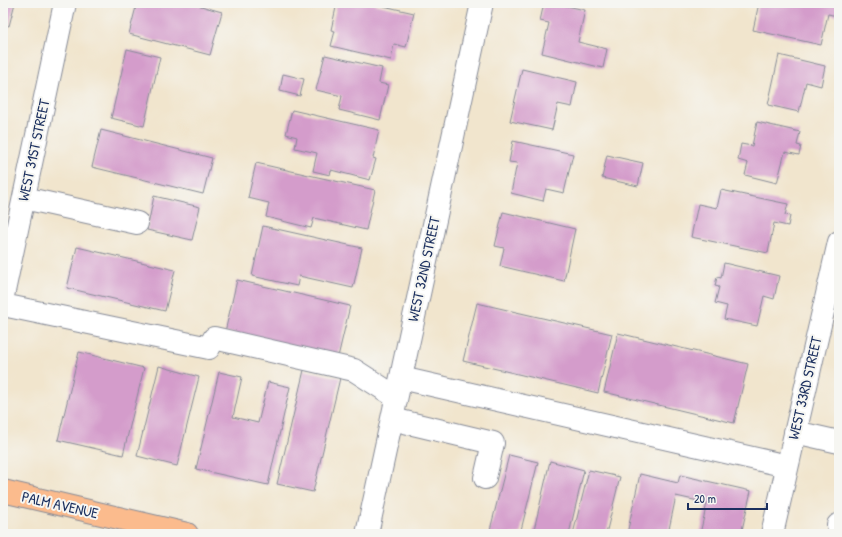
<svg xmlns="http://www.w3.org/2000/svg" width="842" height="537" viewBox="0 0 842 537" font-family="'Patrick Hand',sans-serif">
<rect width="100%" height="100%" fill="#f6f6f2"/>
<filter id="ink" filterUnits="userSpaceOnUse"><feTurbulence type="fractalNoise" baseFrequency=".025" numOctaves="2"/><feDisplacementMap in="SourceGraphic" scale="8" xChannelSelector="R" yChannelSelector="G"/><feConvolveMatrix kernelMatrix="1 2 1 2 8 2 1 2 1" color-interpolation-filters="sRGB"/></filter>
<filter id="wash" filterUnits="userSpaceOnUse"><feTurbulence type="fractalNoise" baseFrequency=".012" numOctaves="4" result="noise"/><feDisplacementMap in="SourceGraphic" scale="16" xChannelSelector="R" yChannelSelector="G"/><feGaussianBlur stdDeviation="0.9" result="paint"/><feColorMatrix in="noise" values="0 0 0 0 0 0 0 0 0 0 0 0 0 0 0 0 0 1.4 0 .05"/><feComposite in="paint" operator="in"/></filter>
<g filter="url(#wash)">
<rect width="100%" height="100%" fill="#f1e5cd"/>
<g id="blocks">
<path fill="#d49ccb" d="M 3,3 L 15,3 L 9,26 L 3,24 Z
M 137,3 L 190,3 L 222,12 L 210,55 L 129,34 Z
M 337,3 L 370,3 L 414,13 L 406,47 L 394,44 L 391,60 L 331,46 L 335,31 L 331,30 Z
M 544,3 L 553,3 L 585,10 L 578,42 L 607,49 L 603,68 L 542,53 L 549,23 L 540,21 Z
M 759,3 L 839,3 L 839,9 L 837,16 L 828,14 L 821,45 L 753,30 Z
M 127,49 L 160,57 L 144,126 L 111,118 Z
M 325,55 L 382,68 L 379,83 L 388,85 L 380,120 L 339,110 L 342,96 L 316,90 Z
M 779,55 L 825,66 L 821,86 L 806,82 L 799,112 L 768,105 Z
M 522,69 L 577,82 L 572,107 L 558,104 L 552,130 L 510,121 Z
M 283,74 L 304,79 L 300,96 L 280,91 Z
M 292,110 L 379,130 L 373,158 L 376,159 L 370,180 L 331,170 L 330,175 L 313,171 L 317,153 L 295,148 L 297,137 L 286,134 Z
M 757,122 L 800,132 L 797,145 L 801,146 L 799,155 L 785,152 L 777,183 L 745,175 L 748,163 L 738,160 L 741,144 L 752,146 Z
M 101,130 L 212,158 L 203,194 L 92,167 Z
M 513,141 L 573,154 L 564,193 L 546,189 L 543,201 L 511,193 L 517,163 L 509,162 Z
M 607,155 L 643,163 L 638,186 L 602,178 Z
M 256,163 L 375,190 L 366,230 L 314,218 L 311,228 L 266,217 L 269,203 L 248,198 Z
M 721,190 L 788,204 L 785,215 L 790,216 L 788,226 L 774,223 L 768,253 L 691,237 L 698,204 L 717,208 Z
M 154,196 L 200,207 L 192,240 L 147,230 Z
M 503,212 L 575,229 L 564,281 L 500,266 L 504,248 L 495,246 Z
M 263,226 L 362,248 L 353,288 L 299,276 L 297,286 L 252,276 Z
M 77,247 L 175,270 L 165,311 L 67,288 Z
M 724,263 L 779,276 L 774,299 L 764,296 L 757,326 L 724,319 L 727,306 L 715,303 L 719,287 L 715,286 L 717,277 L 721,278 Z
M 237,280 L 350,306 L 338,357 L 225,332 Z
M 477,303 L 612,334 L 598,393 L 463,361 Z
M 618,333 L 748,364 L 734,423 L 604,392 Z
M 79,352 L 144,368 L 123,455 L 58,440 Z
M 159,366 L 199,377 L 177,466 L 137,456 Z
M 304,370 L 340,378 L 313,492 L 277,484 Z
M 219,372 L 242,377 L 233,417 L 258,423 L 268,382 L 290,387 L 268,485 L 196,469 Z
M 509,455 L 538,462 L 520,534 L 489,534 Z
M 550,461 L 584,470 L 569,534 L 533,534 Z
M 589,470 L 620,477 L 606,534 L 573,534 Z
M 640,474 L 678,483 L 680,475 L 751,491 L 741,534 L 700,534 L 707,503 L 676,496 L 668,534 L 627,534 Z"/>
</g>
</g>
<g filter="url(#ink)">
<use href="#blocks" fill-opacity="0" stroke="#868a96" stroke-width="1"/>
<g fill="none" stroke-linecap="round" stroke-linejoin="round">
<g stroke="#868a96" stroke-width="24">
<path id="minor" d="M 24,198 L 137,223
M 3,296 L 65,3
M 3,305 L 209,348 L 214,338 L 354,370 L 396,397
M 401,378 L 787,466
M 392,419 L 493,443 L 485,478
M 795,432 L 839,442
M 838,525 L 839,525
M 367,534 L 482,3
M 772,534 L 839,242"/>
</g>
<g stroke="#868a96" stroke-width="24">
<path id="major" d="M 3,491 L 187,534"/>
</g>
<use href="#minor" stroke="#fff" stroke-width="22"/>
<use href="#major" stroke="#fbbb8d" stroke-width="22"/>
</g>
</g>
<g text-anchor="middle" stroke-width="4" stroke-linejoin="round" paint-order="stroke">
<g font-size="15" fill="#1b2f5e" stroke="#f6f6f2">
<text transform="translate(34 150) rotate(-78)" y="5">WEST 31ST STREET</text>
<text transform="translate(424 269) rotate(-78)" y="5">WEST 32ND STREET</text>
<text transform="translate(805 388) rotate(-77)" y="5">WEST 33RD STREET</text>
<text transform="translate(60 505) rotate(13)" y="5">PALM AVENUE</text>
</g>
</g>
<rect width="842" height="537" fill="none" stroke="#f6f6f2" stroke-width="16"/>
<path d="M688 503v6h79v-6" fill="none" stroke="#1b2f5e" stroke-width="2"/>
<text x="694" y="503" font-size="12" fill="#1b2f5e" stroke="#f6f6f2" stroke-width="3" paint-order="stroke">20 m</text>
</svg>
